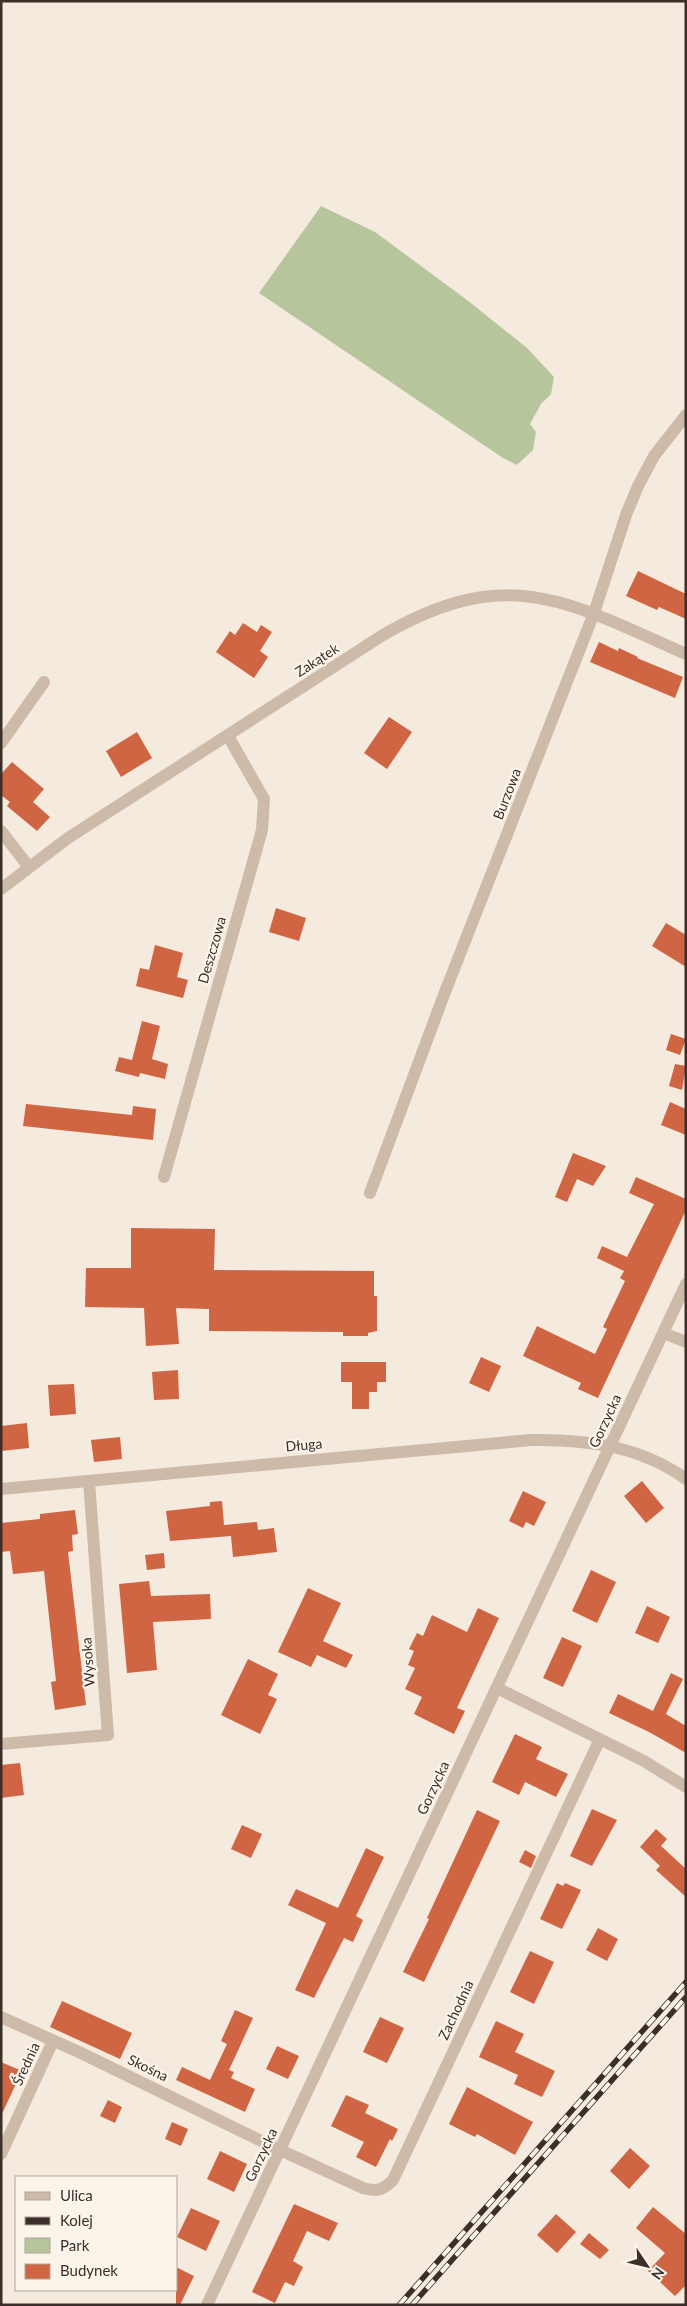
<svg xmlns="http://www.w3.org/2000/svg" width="687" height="2306" viewBox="0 0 687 2306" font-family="Lato,sans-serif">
<rect width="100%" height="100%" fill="#f5eade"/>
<path fill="#b7c59c" d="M 321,206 L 375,232 L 467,300 L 527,348 L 554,377 L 551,394 L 541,404 L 530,424 L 536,432 L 533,450 L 517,465 L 503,458 L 259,293 Z"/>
<path fill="#cf6542" d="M 638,571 L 686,594 L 686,619 L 659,607 L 657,610 L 626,596 Z
M 243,623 L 257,632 L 261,625 L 272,632 L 260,651 L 268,657 L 254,678 L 216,652 L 230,631 L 235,635 Z
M 599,642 L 618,651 L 619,648 L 638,657 L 637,658 L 683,677 L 675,698 L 590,662 Z
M 389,717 L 412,732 L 387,769 L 364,753 Z
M 137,732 L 152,758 L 121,777 L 106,751 Z
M 12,762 L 44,789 L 33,802 L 50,817 L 37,831 L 7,806 L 10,802 L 1,795 L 1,774 Z
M 276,908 L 306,918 L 299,941 L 269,932 Z
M 666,923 L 686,935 L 686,967 L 652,946 Z
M 155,945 L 183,953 L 177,977 L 188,980 L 183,998 L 136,986 L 140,968 L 149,970 Z
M 142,1021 L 160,1026 L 152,1059 L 168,1064 L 165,1079 L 140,1073 L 139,1077 L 115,1071 L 119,1057 L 132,1060 Z
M 671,1034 L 686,1039 L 680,1055 L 666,1050 Z
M 675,1064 L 686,1066 L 682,1090 L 669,1086 Z
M 670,1102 L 686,1109 L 686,1135 L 661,1125 Z
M 26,1104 L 132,1115 L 133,1106 L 156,1109 L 153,1140 L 23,1126 Z
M 573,1153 L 606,1166 L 593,1186 L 577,1179 L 567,1202 L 555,1197 Z
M 636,1177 L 686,1199 L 686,1210 L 598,1398 L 578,1389 L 581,1383 L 523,1356 L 537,1326 L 595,1354 L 607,1329 L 603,1327 L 625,1281 L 620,1278 L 624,1271 L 597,1258 L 602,1246 L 627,1257 L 654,1204 L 629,1193 Z
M 131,1228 L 215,1229 L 214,1270 L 374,1271 L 374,1296 L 377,1296 L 377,1331 L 368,1333 L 368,1336 L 343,1336 L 343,1332 L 209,1331 L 209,1309 L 176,1308 L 179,1344 L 146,1346 L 144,1308 L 85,1307 L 86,1268 L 131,1268 Z
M 481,1357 L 501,1366 L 489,1392 L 469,1383 Z
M 341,1362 L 386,1362 L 386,1382 L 377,1382 L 377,1392 L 369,1392 L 369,1409 L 352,1409 L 352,1382 L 341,1382 Z
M 178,1370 L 179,1399 L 154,1400 L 152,1372 Z
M 74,1384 L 76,1414 L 50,1416 L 48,1385 Z
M 27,1423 L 29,1448 L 1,1451 L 1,1426 Z
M 120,1437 L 122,1459 L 94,1462 L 91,1440 Z
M 642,1481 L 664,1508 L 646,1523 L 624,1496 Z
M 523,1491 L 546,1502 L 534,1526 L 526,1522 L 523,1528 L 509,1521 Z
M 222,1501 L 224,1525 L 257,1522 L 258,1530 L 274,1528 L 277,1552 L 233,1557 L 231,1536 L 170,1541 L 166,1511 L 210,1506 L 210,1502 Z
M 75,1510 L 78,1534 L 72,1535 L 73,1551 L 68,1552 L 86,1705 L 55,1710 L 51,1682 L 56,1681 L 44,1571 L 13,1574 L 10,1551 L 1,1552 L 1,1523 L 40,1519 L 40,1514 Z
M 164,1553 L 165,1568 L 147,1570 L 145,1555 Z
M 591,1570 L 616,1582 L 597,1623 L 572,1611 Z
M 149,1581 L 151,1596 L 210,1594 L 211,1619 L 153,1622 L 157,1670 L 127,1673 L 119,1584 Z
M 308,1588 L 341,1603 L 323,1641 L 353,1655 L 346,1668 L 317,1655 L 311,1667 L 278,1652 Z
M 647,1606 L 670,1617 L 658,1643 L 635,1633 Z
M 478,1608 L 499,1618 L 457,1708 L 465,1711 L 454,1734 L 414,1714 L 422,1697 L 405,1689 L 415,1668 L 408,1665 L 414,1651 L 409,1649 L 417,1633 L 423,1636 L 432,1615 L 467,1632 Z
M 562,1637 L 582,1646 L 563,1687 L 543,1678 Z
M 248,1659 L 278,1674 L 268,1695 L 277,1699 L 260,1734 L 221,1715 Z
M 671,1673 L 683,1679 L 666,1714 L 686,1726 L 686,1753 L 649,1732 L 609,1713 L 618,1694 L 653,1711 Z
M 515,1734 L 542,1747 L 536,1759 L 568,1774 L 556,1797 L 525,1782 L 519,1795 L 492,1782 Z
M 20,1763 L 24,1795 L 1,1798 L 1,1765 Z
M 592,1809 L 617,1820 L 592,1866 L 570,1856 Z
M 477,1810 L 500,1821 L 424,1982 L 403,1972 L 429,1919 L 427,1918 Z
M 242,1825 L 262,1834 L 251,1858 L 231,1849 Z
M 656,1829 L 667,1839 L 661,1846 L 686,1869 L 686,1897 L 656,1870 L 660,1866 L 640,1847 Z
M 366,1848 L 384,1857 L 356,1916 L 363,1920 L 353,1942 L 344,1938 L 314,1998 L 295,1990 L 326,1923 L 288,1905 L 296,1889 L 338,1908 Z
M 525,1850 L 536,1856 L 531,1868 L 519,1862 Z
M 557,1883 L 563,1886 L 565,1883 L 581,1890 L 562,1929 L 540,1919 Z
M 598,1928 L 618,1939 L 607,1961 L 586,1950 Z
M 530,1951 L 554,1962 L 534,2004 L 510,1992 Z
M 62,2001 L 132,2033 L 120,2059 L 50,2027 Z
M 235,2010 L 253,2018 L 229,2070 L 234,2072 L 231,2078 L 255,2089 L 245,2112 L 176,2080 L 182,2067 L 210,2080 L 227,2044 L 221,2041 Z
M 380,2017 L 404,2028 L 387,2063 L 363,2052 Z
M 496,2021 L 524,2034 L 515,2052 L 555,2071 L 542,2097 L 514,2084 L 518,2075 L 479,2057 Z
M 277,2046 L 299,2056 L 288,2079 L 266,2069 Z
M 1,2062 L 22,2071 L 1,2116 Z
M 467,2087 L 533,2122 L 515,2155 L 477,2134 L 475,2137 L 449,2124 Z
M 346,2095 L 369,2105 L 365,2113 L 398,2129 L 392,2141 L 390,2139 L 376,2167 L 356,2157 L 364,2142 L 331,2126 Z
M 108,2100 L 122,2107 L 115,2123 L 100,2116 Z
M 172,2122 L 188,2129 L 181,2146 L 165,2139 Z
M 630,2148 L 650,2166 L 629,2189 L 610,2171 Z
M 220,2151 L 247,2164 L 234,2192 L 207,2179 Z
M 294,2204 L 338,2223 L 329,2241 L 307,2231 L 293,2261 L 303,2267 L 294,2286 L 285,2282 L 275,2303 L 252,2292 Z
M 653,2207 L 686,2234 L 686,2285 L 675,2296 L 648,2271 L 665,2253 L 636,2228 Z
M 191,2208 L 220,2221 L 206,2251 L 177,2237 Z
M 556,2214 L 576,2232 L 557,2253 L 537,2235 Z
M 589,2233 L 609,2250 L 600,2259 L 580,2244 Z
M 176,2267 L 194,2276 L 180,2305 L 176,2305 Z"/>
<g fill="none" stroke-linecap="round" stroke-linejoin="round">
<path stroke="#cebaa8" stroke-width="12" d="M 1,743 L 44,682
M 1,831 L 29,867
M 1,889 L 68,838 L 383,635 C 507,563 567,601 686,654
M 164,1177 L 262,830 L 264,799 L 228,736
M 370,1193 L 445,992 L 594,613 L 626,515 L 638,486 L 654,456 L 686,415
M 663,1333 L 686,1342
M 1,1489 L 531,1440 C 586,1439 640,1446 686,1479
M 497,1688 L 644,1761 L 686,1787
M 1,1744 L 108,1735 L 89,1481
M 1,2017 L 81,2053 L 280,2150 L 363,2188 C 377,2192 383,2190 393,2180 L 600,1739
M 1,2154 L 53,2041
M 207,2305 L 686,1284"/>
<g stroke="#3a2f29" stroke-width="5.5">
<path id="rail" d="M 399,2305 L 686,1982
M 412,2305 L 686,1997"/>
</g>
<use href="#rail" stroke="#fbf4eb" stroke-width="4" stroke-dasharray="11" stroke-linecap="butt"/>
</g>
<g text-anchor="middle" stroke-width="4.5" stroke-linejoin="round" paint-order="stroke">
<g font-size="14" fill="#3a2f29" stroke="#fbf4eb">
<text transform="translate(317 660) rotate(-33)" y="5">Zakątek</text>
<text transform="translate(507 794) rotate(-69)" y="5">Burzowa</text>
<text transform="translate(212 950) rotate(-74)" y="5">Deszczowa</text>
<text transform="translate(605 1421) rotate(-65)" y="5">Gorzycka</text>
<text transform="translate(304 1445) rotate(-5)" y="5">Długa</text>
<text transform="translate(88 1662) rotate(-94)" y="5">Wysoka</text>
<text transform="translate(433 1788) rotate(-65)" y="5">Gorzycka</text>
<text transform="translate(456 2010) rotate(-65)" y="5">Zachodnia</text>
<text transform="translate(26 2064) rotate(-65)" y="5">Średnia</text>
<text transform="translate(148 2068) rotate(26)" y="5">Skośna</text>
<text transform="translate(261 2155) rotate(-65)" y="5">Gorzycka</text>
</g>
</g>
<rect width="687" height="2306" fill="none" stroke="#3a2f29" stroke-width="5"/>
<rect x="15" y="2176" width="162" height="115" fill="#fbf4eb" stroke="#aea59d"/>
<rect x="25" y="2192" width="25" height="8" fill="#cebaa8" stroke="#aea59d"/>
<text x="60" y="2201" font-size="15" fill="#3a2f29">Ulica</text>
<rect x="25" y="2217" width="25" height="8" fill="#3a2f29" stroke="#aea59d"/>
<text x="60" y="2226" font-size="15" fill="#3a2f29">Kolej</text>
<rect x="25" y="2238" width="25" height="15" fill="#b7c59c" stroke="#aea59d"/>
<text x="60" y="2251" font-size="15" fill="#3a2f29">Park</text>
<rect x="25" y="2264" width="25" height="15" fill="#cf6542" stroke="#aea59d"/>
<text x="60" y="2276" font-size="15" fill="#3a2f29">Budynek</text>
<g transform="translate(647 2266) rotate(125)" stroke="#fbf4eb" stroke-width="4" paint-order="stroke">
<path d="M0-4L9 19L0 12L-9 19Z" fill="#3a2f29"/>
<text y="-8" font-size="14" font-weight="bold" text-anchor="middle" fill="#3a2f29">N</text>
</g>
</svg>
